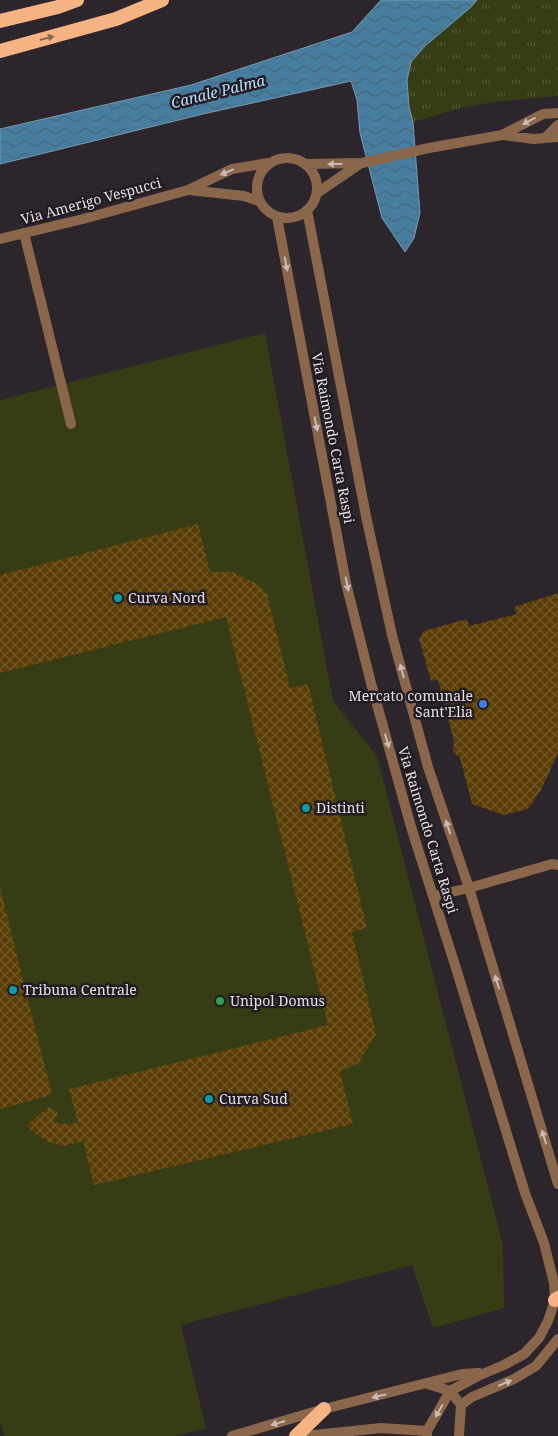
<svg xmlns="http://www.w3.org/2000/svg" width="558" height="1436" viewBox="0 0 558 1436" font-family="'Noto Serif',serif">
<defs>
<pattern id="grass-tufts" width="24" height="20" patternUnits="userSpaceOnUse" patternTransform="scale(1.25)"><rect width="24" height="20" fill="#363c13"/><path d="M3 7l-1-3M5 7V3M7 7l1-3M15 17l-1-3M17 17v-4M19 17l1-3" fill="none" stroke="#535835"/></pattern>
<pattern id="water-waves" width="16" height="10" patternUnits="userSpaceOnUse" patternTransform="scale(1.25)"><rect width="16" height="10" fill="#477d9e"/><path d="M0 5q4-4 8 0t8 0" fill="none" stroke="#46667a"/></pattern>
<pattern id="building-cross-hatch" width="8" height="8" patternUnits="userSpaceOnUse" patternTransform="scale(1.25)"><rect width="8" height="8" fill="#5a3c05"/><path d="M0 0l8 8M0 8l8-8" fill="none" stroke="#725829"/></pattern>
</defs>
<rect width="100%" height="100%" fill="#2c252c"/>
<path fill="url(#grass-tufts)" d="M 477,0 L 558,0 L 558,96 L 493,102 L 461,108 L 413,122 C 409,104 404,81 411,63 C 416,50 458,18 471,7 Z"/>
<path fill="#363c13" d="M 265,333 L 333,701 L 377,756 L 503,1245 L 504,1308 L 433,1328 L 412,1265 L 181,1325 L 206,1428 L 175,1436 L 4,1436 L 0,1420 L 0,400 Z"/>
<path fill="url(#water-waves)" stroke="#769ab3" d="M 381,0 L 477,0 L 471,7 L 425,46 L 411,62 L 407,80 L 409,107 L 413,122 L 420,213 L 414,238 L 405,252 L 382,218 L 360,133 L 357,100 L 351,81 L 203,114 L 0,164 L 0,129 L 191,85 L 352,32 Z"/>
<path fill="url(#building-cross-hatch)" d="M 198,524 L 210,572 L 232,572 L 257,584 L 267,594 L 290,688 L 308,684 L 367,928 L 352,932 L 376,1034 L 358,1064 L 340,1071 L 353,1124 L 94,1185 L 83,1141 L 64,1146 L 48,1142 L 34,1133 L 26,1125 L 49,1107 L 58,1113 L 53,1122 L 65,1124 L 78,1123 L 69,1089 L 328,1025 L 226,617 L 0,673 L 0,575 Z
M 558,593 L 558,753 L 541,790 L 528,809 L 504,815 L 472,804 L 460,758 L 453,752 L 454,741 L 438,680 L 431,681 L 419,639 L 424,631 L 467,619 L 469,626 L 517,614 L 514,607 Z
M 0,888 L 52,1095 L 0,1109 Z"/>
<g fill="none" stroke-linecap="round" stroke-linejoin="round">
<path stroke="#8a664b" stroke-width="10" d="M 24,233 L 71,424"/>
<path stroke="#8a664b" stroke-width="10" d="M 502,135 L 543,114 L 558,113
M257 188a30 30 0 1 1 60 0a30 30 0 1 1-60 0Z
M 307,164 L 362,163 L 429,148 L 502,135 L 534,139 L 558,137
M 189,190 L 244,196 L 259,201
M 317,193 L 361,163
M 307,210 L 366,516 L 392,635 L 428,767 L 469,888 L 558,1184
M 277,217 L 346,583 L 371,683 L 411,827 L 455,965 L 525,1193 L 544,1243 L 554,1283 L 555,1300 L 548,1321 L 539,1338 L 524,1354 L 504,1365 L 478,1376 L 450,1391 L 427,1431 L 427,1436
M 0,239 L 83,219 L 188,190 L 232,169 L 268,163
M 434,896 L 469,888 L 552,864 L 558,865
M 428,1384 L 450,1391 L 461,1405
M 461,1405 L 472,1397 L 514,1379 L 536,1366 L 558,1339
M 232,1436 L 324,1409 L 462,1374 L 479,1373
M 305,1436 L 381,1428 L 427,1431
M 459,1436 L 461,1405"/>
<path stroke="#8a664b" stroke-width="10" d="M 545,138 L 558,125"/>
<path stroke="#f6b484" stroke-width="14" d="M 0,21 L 58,7 L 77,0
M 0,51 L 116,19 L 162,0
M 555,1300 L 558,1298
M 296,1436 L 324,1409"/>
</g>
<defs><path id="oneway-solid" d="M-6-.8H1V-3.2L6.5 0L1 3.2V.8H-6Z" transform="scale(1.25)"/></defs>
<use fill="#8c6853" href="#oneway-solid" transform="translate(47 38) rotate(-15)"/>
<g fill="#c9bbb6">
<use href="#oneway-solid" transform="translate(529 121) rotate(153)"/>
<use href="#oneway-solid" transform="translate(335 164) rotate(178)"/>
<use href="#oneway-solid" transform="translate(227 172) rotate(157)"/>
<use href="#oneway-solid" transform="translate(286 264) rotate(79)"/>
<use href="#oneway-solid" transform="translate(316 424) rotate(79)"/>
<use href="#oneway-solid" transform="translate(347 584) rotate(78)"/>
<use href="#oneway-solid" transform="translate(402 671) rotate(-105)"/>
<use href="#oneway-solid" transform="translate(387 741) rotate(74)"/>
<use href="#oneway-solid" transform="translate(448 827) rotate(-109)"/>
<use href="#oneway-solid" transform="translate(497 982) rotate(-107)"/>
<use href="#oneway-solid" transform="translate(544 1137) rotate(-107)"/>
<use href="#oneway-solid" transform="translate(505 1383) rotate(-23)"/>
<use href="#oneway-solid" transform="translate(379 1396) rotate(166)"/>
<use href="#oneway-solid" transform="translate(439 1411) rotate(120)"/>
<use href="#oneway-solid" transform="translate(278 1423) rotate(164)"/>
</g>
<g fill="#0f9aa8" stroke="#221b22" stroke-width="2">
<circle cx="118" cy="598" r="5"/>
<circle cx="306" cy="808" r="5"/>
<circle cx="13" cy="990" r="5"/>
<circle cx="209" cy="1099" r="5"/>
</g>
<circle fill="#3f7fe0" stroke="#221b22" stroke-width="2" cx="483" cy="704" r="5"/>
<circle fill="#2e9e5b" stroke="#221b22" stroke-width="2" cx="220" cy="1001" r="5"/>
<g text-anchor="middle" stroke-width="5" stroke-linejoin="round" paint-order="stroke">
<g font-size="14" fill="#e4dfe4" stroke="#221b22">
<text transform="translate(91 201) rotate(-15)" y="5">Via Amerigo Vespucci</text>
<text transform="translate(333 438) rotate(79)" y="5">Via Raimondo Carta Raspi</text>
<text transform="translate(428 830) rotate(73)" y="5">Via Raimondo Carta Raspi</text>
</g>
<g font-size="14" fill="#e4dfe4" stroke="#221b22" text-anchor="start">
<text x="128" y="603">Curva Nord</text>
<text x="473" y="701" text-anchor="end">Mercato comunale<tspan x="473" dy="16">Sant'Elia</tspan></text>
<text x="316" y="813">Distinti</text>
<text x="23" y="995">Tribuna Centrale</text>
<text x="230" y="1006">Unipol Domus</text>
<text x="219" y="1104">Curva Sud</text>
</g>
<g font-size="15" font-style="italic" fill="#b2e0ff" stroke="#221b22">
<text transform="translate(218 92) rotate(-14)" y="5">Canale Palma</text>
</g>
</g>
</svg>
